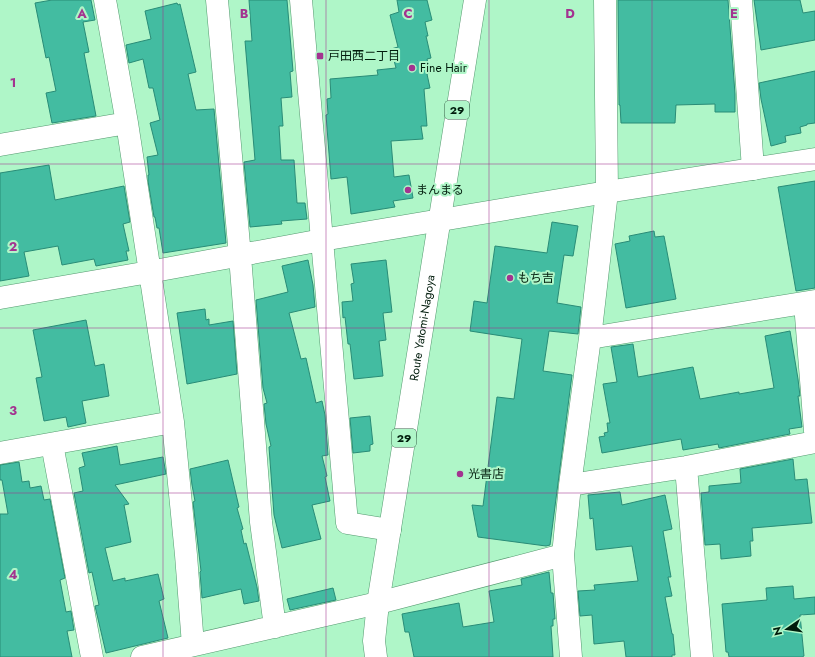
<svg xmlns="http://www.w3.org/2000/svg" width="815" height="657" viewBox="0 0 815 657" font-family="Jost,'Noto Sans JP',sans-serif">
<rect width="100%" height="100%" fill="#aff6c8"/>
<path fill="#43bca1" stroke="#298c77" d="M 52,0 L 91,0 L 95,20 L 83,22 L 89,52 L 84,53 L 96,116 L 52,123 L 46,93 L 56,91 L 49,57 L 46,58 L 35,3 Z
M 249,0 L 287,0 L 293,71 L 290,72 L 292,97 L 281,98 L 283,126 L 279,126 L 281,160 L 294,160 L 297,203 L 305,203 L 307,219 L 281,221 L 282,224 L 250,227 L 244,162 L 255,160 L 245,41 L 252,41 Z
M 397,0 L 427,0 L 432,20 L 425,22 L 428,36 L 426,36 L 431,58 L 427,59 L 430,73 L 427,74 L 430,88 L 424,89 L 427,126 L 421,126 L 423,139 L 391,141 L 394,177 L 409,175 L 413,198 L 393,201 L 395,207 L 351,214 L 347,177 L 331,179 L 326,115 L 328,114 L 327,99 L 331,98 L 330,79 L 378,75 L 377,70 L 396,68 L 391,49 L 398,47 L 390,15 L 399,12 Z
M 618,0 L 728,0 L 735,94 L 735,112 L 715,112 L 715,104 L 676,105 L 675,123 L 621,123 L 620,105 L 619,105 Z
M 754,0 L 800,0 L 803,13 L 815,11 L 815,40 L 761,50 Z
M 177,3 L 178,5 L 180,4 L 196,72 L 188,74 L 196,110 L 214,109 L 226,243 L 163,253 L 159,228 L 157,228 L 155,217 L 154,217 L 148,181 L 148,175 L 149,175 L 147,157 L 158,155 L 150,123 L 160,120 L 153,88 L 149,88 L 143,59 L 129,63 L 126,45 L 151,39 L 145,11 Z
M 815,71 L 815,123 L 807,124 L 807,125 L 800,127 L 801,133 L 785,136 L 786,142 L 771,146 L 761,99 L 759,83 Z
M 49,165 L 55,200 L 124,186 L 130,222 L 123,224 L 129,251 L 126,251 L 128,260 L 96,266 L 94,259 L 62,265 L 58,246 L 24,252 L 29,276 L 0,281 L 0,173 Z
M 815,181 L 815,288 L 796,291 L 778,187 Z
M 552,222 L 578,226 L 573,256 L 564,255 L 557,303 L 581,307 L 578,334 L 549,331 L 543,371 L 572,375 L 550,545 L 546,546 L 478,537 L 472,505 L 483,506 L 497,397 L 514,399 L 522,339 L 470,331 L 474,301 L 487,303 L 495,246 L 547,253 Z
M 654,231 L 655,237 L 664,236 L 676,299 L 626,308 L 615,244 L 630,241 L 629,236 Z
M 308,260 L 313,285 L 315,307 L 289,313 L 301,359 L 306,358 L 316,403 L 322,401 L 325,415 L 328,455 L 322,456 L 327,476 L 325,477 L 330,501 L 312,505 L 321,539 L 282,548 L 274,515 L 269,447 L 271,446 L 266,424 L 264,404 L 267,403 L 263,388 L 256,300 L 288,292 L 282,266 Z
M 386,260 L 392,312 L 383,313 L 386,340 L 379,341 L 383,376 L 354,379 L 350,344 L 348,344 L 345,317 L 343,318 L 342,302 L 353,301 L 351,284 L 354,283 L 351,264 Z
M 205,309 L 206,320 L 209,319 L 209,325 L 233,321 L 237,374 L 187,384 L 177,313 Z
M 86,320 L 95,366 L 104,364 L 109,396 L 82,401 L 86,423 L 68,427 L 66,417 L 44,421 L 36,378 L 42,377 L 33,330 Z
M 790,331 L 798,379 L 800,396 L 798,396 L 802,427 L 789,429 L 790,434 L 719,448 L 718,444 L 683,450 L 681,439 L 602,453 L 599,437 L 605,436 L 604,433 L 608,432 L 607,423 L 610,423 L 603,384 L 617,382 L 611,347 L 633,344 L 638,377 L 693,367 L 700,399 L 739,392 L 739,394 L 774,388 L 765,336 Z
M 370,416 L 373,444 L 370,445 L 370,451 L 353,453 L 350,418 Z
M 117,446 L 120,465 L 163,457 L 166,474 L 115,485 L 129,504 L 124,505 L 131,542 L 105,548 L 113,581 L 125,578 L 125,581 L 158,574 L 164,599 L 159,601 L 168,638 L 106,653 L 95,606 L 99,605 L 92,572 L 89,573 L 74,493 L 83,491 L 79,468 L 85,466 L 82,453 Z
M 793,459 L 795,480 L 807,479 L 812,523 L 752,528 L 753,541 L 750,541 L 751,556 L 721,559 L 720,544 L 705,545 L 701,493 L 709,492 L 709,486 L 741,483 L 740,469 Z
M 228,460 L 239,507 L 237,508 L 243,529 L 241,530 L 244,544 L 246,543 L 257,587 L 259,601 L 244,604 L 241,589 L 202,598 L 200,572 L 201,571 L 193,502 L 195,501 L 192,485 L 190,469 Z
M 19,462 L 22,482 L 29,481 L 30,488 L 41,486 L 44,500 L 50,499 L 65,578 L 60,580 L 66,612 L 71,611 L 74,630 L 67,631 L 72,657 L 0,657 L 0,514 L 8,514 L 2,480 L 0,480 L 0,465 Z
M 620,492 L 622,505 L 665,495 L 672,529 L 663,531 L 671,577 L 668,577 L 672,596 L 665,597 L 672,634 L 673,634 L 675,655 L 672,655 L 672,657 L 626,657 L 624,641 L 594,644 L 592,615 L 580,616 L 578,591 L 595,590 L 594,585 L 638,581 L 632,546 L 596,550 L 593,518 L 590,519 L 588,495 Z
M 549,572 L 551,593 L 553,593 L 555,619 L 553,619 L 553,626 L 551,626 L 553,657 L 414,657 L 409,632 L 405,632 L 402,614 L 459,603 L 463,627 L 494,622 L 489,591 L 522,585 L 521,579 Z
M 793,586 L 794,599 L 815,597 L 815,614 L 800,615 L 804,656 L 802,657 L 729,657 L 728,652 L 726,652 L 722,604 L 767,600 L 766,588 Z
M 333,588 L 336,600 L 290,610 L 287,599 Z"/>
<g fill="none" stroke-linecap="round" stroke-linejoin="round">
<g stroke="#54996f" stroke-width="23">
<path id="street" d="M 105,0 L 127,123 L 173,422 L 186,555 L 193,645
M 217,0 L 240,256 L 261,522 L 275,627
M 741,0 L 753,169
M 0,145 L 127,123
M 0,298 L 149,272 L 322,240 L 347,523 L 390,530
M 805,303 L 815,431
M 590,338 L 815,301
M 52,444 L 92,657
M 0,453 L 173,422
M 686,467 L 702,657
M 570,485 L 686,467 L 815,442
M 142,657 L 378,603 L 563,555
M 571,657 L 563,555 L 570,485 L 590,338 L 607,192 L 605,0"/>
</g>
<g stroke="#54996f" stroke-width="23">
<path id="secondary" d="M 301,0 L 322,240 L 607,192 L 815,159"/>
</g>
<g stroke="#54996f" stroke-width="23">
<g id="primary">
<path id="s1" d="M 376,657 L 374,641 L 378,603 L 475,0"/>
</g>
</g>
<use href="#street" stroke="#fff" stroke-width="22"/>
<use href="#secondary" stroke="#fff" stroke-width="22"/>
<use href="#primary" stroke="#fff" stroke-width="22"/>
</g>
<path fill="none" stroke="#a33390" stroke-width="1" stroke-opacity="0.55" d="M 163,0 L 163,657M 326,0 L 326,657M 489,0 L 489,657M 652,0 L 652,657M 0,164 L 815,164M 0,328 L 815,328M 0,493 L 815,493"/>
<g fill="#a33390" stroke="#aff6c8" stroke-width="1.5">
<rect x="316" y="52" width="8" height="8" rx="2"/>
<circle cx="412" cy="68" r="4"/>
<circle cx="408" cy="190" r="4"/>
<circle cx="510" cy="278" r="4"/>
<circle cx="460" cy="474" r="4"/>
</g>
<g text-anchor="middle" stroke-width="4" stroke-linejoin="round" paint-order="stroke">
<g fill="#aff6c8" stroke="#355d44" stroke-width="1">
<rect x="445" y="101" width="24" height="18" rx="3"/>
<rect x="392" y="429" width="24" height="18" rx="3"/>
</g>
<g font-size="11" font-weight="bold" fill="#011c0c">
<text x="457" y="114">29</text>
<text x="404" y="442">29</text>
</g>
<g font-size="12" fill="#011c0c" stroke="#aff6c8" text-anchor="start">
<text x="328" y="60">戸田西二丁目</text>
<text x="420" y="72">Fine Hair</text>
<text x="416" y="194">まんまる</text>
<text x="518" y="282">もち吉</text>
<text x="468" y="478">光書店</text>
</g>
<g font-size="12" fill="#011c0c" stroke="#aff6c8">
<text dy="4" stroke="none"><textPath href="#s1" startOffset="333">Route Yatomi-Nagoya</textPath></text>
</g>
</g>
<g font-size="13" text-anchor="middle" font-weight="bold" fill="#a33390" stroke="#aff6c8" stroke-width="4" stroke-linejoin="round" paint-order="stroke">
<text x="82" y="18">A</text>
<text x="244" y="18">B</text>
<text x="408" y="18">C</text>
<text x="570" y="18">D</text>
<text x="734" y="18">E</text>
<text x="13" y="87">1</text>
<text x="13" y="251">2</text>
<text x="13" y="415">3</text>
<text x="13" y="579">4</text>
</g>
<g transform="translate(787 629) rotate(257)" stroke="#aff6c8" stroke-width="3" paint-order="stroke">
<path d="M0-3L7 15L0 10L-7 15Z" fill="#011c0c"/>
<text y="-6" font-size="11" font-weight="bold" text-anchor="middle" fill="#011c0c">N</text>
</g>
</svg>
